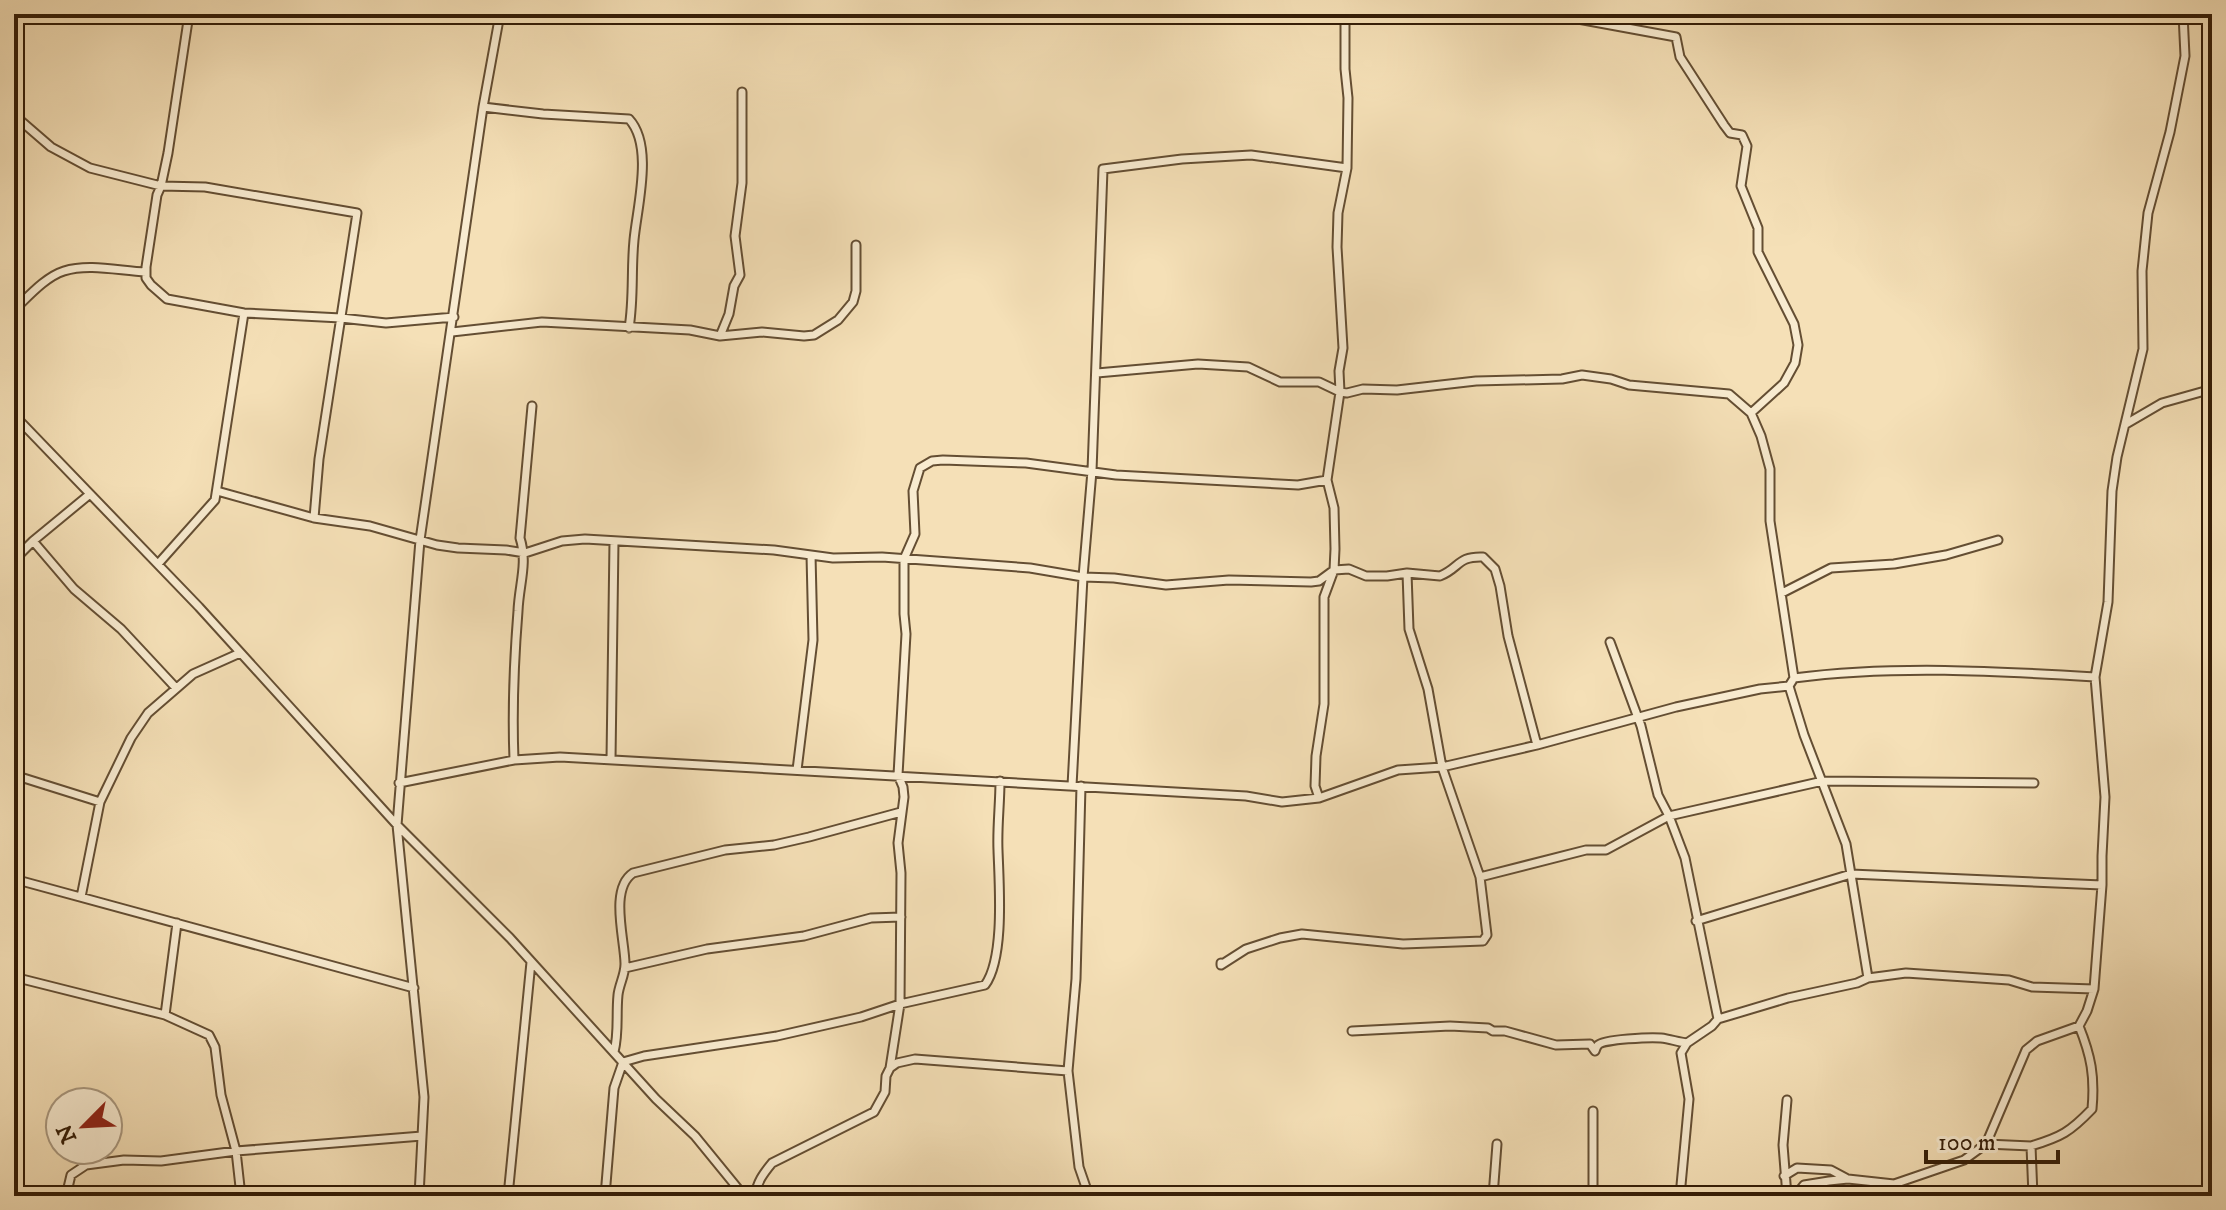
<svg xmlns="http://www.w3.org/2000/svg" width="2226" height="1210" viewBox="0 0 2226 1210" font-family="'IM FELL DW Pica',serif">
<rect width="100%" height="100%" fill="#f5e0b7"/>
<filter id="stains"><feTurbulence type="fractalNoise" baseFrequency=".0025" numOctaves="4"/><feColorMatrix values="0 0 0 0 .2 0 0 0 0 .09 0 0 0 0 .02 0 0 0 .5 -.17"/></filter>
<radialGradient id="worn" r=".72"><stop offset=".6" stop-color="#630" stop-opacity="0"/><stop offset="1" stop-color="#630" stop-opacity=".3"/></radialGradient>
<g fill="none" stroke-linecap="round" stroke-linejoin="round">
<g stroke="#644e33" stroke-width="11">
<path id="street" d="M 189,14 L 168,153 L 161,186 L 157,195 L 146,267 L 146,278 L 151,285 L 167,299 L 244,313 L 341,318 L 386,323 L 454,317
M 1347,14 L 1345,22 L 1345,69 L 1348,98 L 1347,168 L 1338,213 L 1337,247 L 1343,348 L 1339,371 L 1340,392 L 1347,393 L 1363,389 L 1397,390 L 1476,381 L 1562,379 L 1582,375 L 1611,379 L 1629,385 L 1729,394 L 1751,413 L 1761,436 L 1770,469 L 1770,521 L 1794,678
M 1565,14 L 1567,17 L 1676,37 L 1680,57 L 1724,125 L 1730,133 L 1742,135 L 1747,146 L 1741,186 L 1758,228 L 1758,252 L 1794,324 L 1798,345 L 1795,363 L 1784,383 L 1751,413
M 483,107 L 543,114 L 629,119 C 654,146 637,207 634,240 C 631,270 634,298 629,328
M 14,115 L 51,147 L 90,168 L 161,186 L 205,187 L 357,213 L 319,459 L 314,518
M 14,310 C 28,297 45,277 64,271 C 89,263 120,271 146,272
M 452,332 L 542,322 L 690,330 L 720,336 L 762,332 L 804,336 L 814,335 L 838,320 L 853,302 L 856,291 L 856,245
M 720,336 L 729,314 L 734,286 L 740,275 L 735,236 L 742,183 L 742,92
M 1097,373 L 1198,364 L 1248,367 L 1280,382 L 1319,382 L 1340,392 L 1327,480 L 1334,508 L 1335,549 L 1334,570 L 1324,597 L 1324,704 L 1316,756 L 1315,786 L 1319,798
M 14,415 L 199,607 L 397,825 L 510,938 L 656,1099 L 695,1136 L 744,1196
M 2126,424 L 2162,403 L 2212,389
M 217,491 L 314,518 L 370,526 L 437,545 L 458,548 L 506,550 L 525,553 L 562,541 L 585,539 L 774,550 L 833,558 L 882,557 L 1030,568 L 1083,577 L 1114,578 L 1166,585 L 1229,580 L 1311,582 L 1319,581 L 1334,570 L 1349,569 L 1366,576 L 1387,576 L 1407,573 L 1440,576 C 1460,568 1457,556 1483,557 L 1495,569 L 1500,586 L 1508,636 L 1537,745
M 33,541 L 74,589 L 121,629 L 176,688
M 14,560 L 33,541 L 90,494
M 158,564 L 215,500 L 244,313
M 1782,593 L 1831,568 L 1894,564 L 1946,555 L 1998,540
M 1610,642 L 1641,726 L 1658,795 L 1669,816 L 1823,781 L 2034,783
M 611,759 L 614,541
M 514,760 C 512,710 514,661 518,611 C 519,585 528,563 520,538 L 532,406
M 797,770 L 813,640 L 811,555
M 14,775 L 100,802
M 399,783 L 514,760 L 560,757 L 1246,796 L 1282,802 L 1319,798 L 1398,770 L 1442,767 L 1537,745 L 1676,707 L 1760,689 L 1789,686 L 1794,678 C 1894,665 1995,671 2095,677
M 1072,786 L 1083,577 L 1092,471 L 1103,169 L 1182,159 L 1251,155 L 1347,168
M 1081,786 L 1076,979 L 1068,1071 L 1079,1167 L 1089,1196
M 1480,877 L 1586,850 L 1606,850 L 1669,816 L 1685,858 L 1718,1019
M 14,879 L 414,988
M 81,897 L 100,802 L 131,738 L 148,713 L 193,674 L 240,653
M 1696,921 L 1851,874 L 2102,885
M 1221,963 L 1221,965 L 1246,949 L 1280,938 L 1302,934 L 1403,944 L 1483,941 L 1487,935 L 1480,877 L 1442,767 L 1428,689 L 1409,629 L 1407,573
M 625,968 L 707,949 L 804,936 L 871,918 L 901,917
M 14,977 L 165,1015 L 209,1035 L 215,1047 L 221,1095 L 236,1151 L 241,1196
M 1868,978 L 1906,973 L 2009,980 L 2032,987 L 2094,989
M 165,1015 L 177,923
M 1352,1031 L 1450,1026 L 1488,1028 L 1493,1031 L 1505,1031 L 1556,1045 L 1590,1044 L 1595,1051 C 1596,1049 1596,1047 1598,1045 C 1603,1039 1652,1037 1661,1038 C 1670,1039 1678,1042 1687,1043
M 614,1052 C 619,1033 616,1015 618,995 C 619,985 625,975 625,964 C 625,940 609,889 633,873 L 725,850 L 774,845 L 809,837 L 901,812
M 890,1068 L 900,1004 L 901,873 L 898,843 L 904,797 L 903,787 L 898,775 L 906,634 L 904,614 L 904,559 L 915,534 L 913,491 L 920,468 L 932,461 L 943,460 L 1026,463 L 1116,475 L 1298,485 L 1327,480
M 1787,1100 L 1783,1145 L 1787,1196
M 1986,1144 L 2031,1146 L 2033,1196
M 2031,1146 C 2061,1137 2070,1132 2092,1109 C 2095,1076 2091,1056 2079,1026
M 1784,1176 L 1797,1168 L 1831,1170 L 1846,1178
M 66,1196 L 71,1175 L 86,1165 L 124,1160 L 161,1161 L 236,1151 L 422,1136
M 419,1196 L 424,1097 L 397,825 L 420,540 L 483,107 L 500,14
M 508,1196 L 531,962
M 605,1196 L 614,1088 L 623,1062 L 644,1056 L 777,1036 L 861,1017 L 900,1004 L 985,985 C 1005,958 999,883 998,850 C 997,827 1000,804 1000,781
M 755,1196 C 757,1182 763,1174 772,1163 L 874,1112 L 885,1092 L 886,1076 L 890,1068 L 897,1063 L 915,1059 L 1068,1071
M 1493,1196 L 1497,1144
M 1593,1196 L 1593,1111
M 1680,1196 L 1689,1099 L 1681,1053 L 1687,1043 L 1712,1026 L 1718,1019 L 1788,998 L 1857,983 L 1868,978 L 1846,844 L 1804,735 L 1789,686
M 1795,1196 L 1804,1185 L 1829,1181 L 1848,1179 L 1894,1184 L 1964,1160 L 1986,1144 L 2026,1050 L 2037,1041 L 2079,1026 L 2087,1011 L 2094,989 L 2102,885 L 2102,856 L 2105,797 L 2095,677 L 2108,602 L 2112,491 L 2117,457 L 2143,349 L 2142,271 L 2148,213 L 2170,132 L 2185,56 L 2183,14"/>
</g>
<use href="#street" stroke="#f8ebd0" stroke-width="7"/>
</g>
<rect width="2226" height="1210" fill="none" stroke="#f5e0b7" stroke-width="48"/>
<rect x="16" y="16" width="2194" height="1178" fill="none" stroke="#341d07" stroke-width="4"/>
<rect x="24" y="24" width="2178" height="1162" fill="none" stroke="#341d07" stroke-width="2"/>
<g transform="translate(84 1126) rotate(246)"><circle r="38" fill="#f8ebd0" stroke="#aa9980" stroke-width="2"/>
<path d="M0-6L14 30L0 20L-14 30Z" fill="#8f2418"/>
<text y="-12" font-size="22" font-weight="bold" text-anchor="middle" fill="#341d07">N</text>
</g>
<path d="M1926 1150v12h132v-12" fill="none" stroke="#341d07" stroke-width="4"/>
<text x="1938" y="1150" font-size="24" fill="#341d07" stroke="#f8ebd0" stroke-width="6" paint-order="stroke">100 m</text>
<rect width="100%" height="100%" filter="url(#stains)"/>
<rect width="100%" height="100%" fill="url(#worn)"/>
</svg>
